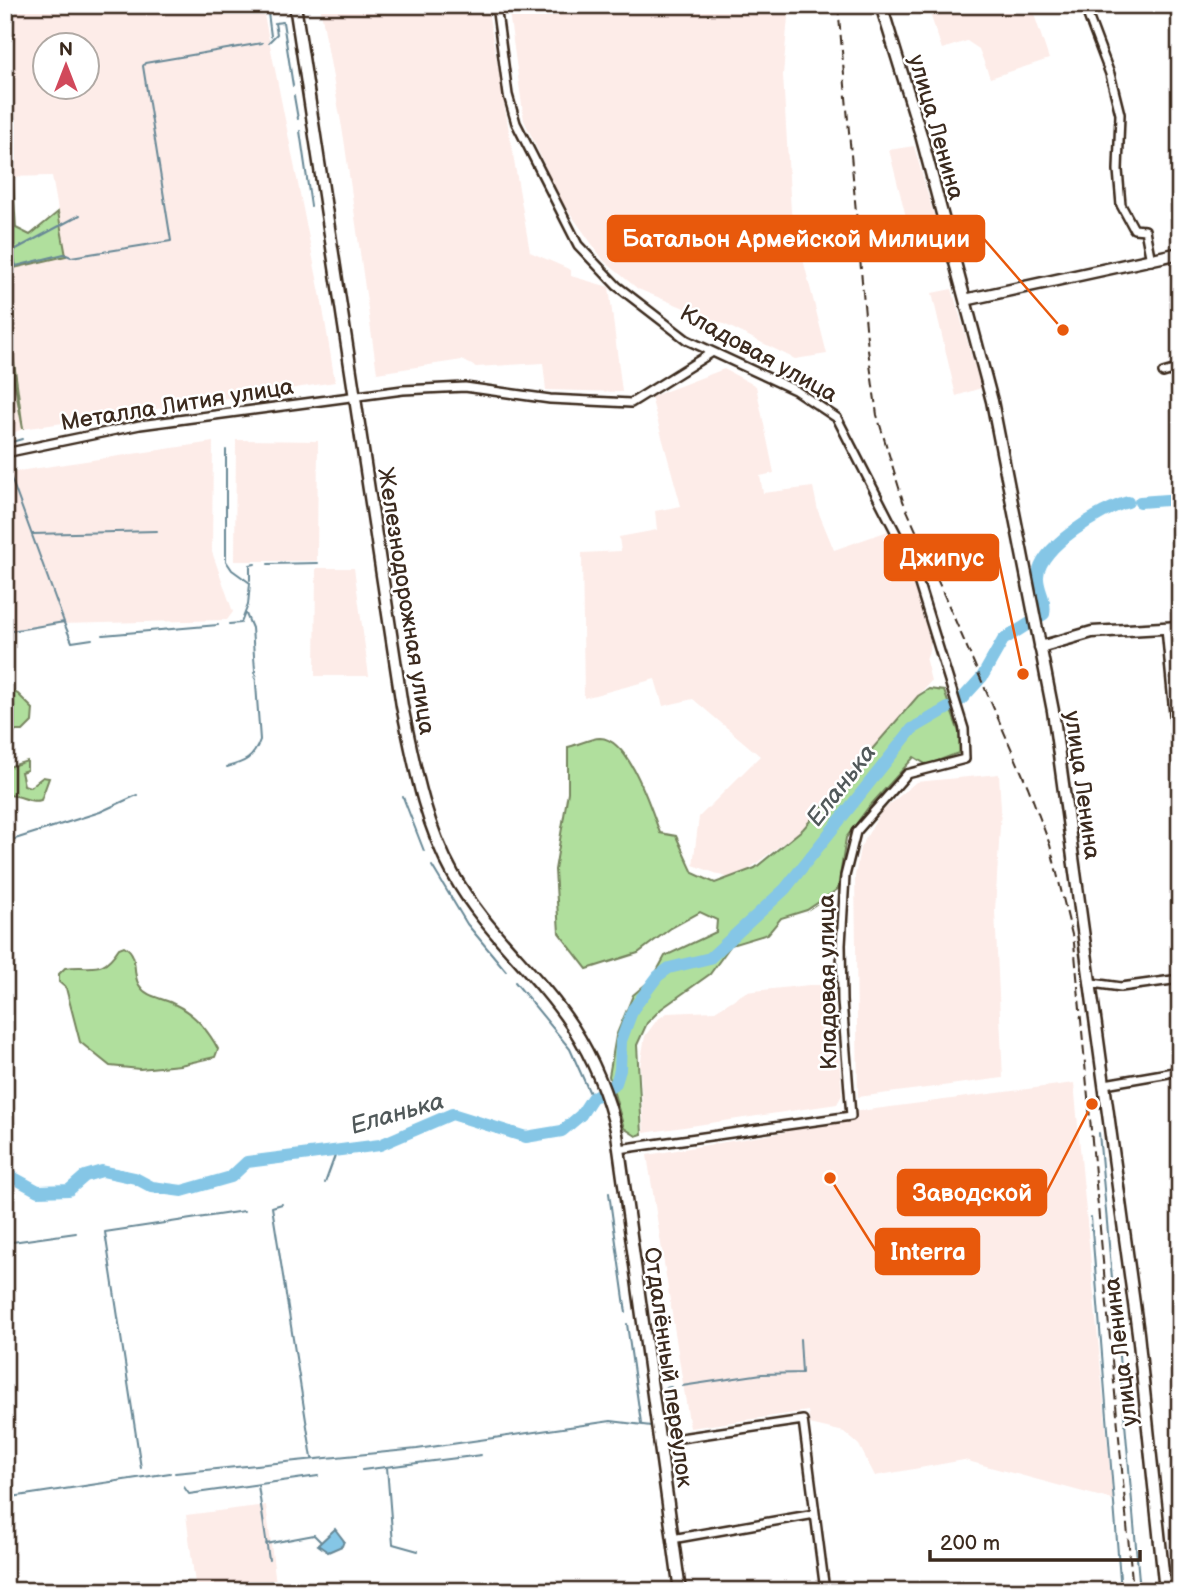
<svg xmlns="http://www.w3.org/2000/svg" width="1185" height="1596" viewBox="0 0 1185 1596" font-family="'Balsamiq Sans',sans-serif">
<rect width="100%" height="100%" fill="#fff"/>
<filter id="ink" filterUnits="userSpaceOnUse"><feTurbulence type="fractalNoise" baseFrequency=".0143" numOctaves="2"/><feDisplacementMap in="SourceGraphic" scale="14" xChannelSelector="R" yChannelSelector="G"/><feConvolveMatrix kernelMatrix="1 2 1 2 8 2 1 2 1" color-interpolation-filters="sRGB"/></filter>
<g filter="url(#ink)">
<path fill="#fdece8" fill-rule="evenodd" d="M 5,5 L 262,5 L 322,303 L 335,382 L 23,429 L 5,436 L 5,333 L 20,409 L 5,296 L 5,270 L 66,256 L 52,176 L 5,177 L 5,34 L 9,33 ZM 46,46 L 88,46 L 88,88 L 46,88 Z
M 320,5 L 487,5 L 530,252 L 571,270 L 571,276 L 609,287 L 622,392 L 546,390 L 543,363 L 476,367 L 462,360 L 377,373 L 344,139 Z
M 508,5 L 789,5 L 783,75 L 791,212 L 827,354 L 795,359 L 726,325 L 638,289 L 604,261 L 560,199 L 524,120 Z
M 927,5 L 1031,5 L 1049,59 L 990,78 L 979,49 L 967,41 L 942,49 Z
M 914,146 L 945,254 L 917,260 L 889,150 Z
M 952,289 L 981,388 L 956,396 L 932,293 Z
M 724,369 L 756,386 L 774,473 L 760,476 L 763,493 L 813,487 L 818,511 L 834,550 L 891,530 L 908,566 L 931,644 L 926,661 L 931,681 L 801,830 L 734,880 L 693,865 L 699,817 L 760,756 L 693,699 L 663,706 L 655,679 L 584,698 L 582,553 L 621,551 L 619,537 L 657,530 L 655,511 L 681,506 L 651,397 Z
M 236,440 L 318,441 L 317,561 L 235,561 Z
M 213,442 L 212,552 L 233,612 L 227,620 L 60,624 L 5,633 L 5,473 Z
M 316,568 L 354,568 L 369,676 L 315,676 Z
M 999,774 L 1001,809 L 995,911 L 1003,1078 L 858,1097 L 855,876 L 860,848 L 881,812 L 916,782 Z
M 809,985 L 831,985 L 837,1043 L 833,1055 L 839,1058 L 842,1095 L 837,1104 L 644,1133 L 640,1066 L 645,1036 L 657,1020 L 667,1013 L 715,1011 L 746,992 Z
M 1074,1083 L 1113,1500 L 964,1460 L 875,1476 L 859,1445 L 844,1432 L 810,1424 L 808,1411 L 690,1428 L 647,1155 L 785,1132 L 785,1127 L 841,1121 L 852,1112 Z
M 266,1505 L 277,1591 L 196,1591 L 186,1515 Z"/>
<path fill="#b0df9d" stroke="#76845e" stroke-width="2" d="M 13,184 L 16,228 L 30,235 L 58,212 L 66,256 L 5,270 L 5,185 Z
M 5,296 L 23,429 L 5,333 Z
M 5,687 L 18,694 L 33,709 L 32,722 L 23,731 L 5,731 Z
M 929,689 L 944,691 L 961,738 L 961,752 L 927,765 L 914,757 L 868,808 L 846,838 L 838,889 L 807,910 L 781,918 L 768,934 L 731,945 L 710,974 L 661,1009 L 647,1023 L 637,1045 L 642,1134 L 636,1136 L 624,1128 L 609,1076 L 616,1036 L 633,995 L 653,978 L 665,956 L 716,932 L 717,920 L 700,912 L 671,928 L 638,953 L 587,969 L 559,933 L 555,870 L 568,792 L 568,747 C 577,745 591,738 600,738 C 630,739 651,810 660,833 L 676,836 L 693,873 L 715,883 L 755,868 L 803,829 L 918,696 Z
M 27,761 L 27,770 L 21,772 L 24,785 L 30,787 L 43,777 L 49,778 L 41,800 C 28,804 18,792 5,796 L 5,768 Z
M 124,946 C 140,955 131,972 139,985 C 147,998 160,997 172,1003 C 192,1012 208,1030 218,1049 L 215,1057 L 180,1065 L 140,1069 L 110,1066 L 80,1042 L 66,988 L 59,982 L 59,974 L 65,968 C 93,964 101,976 119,948 Z"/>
<path fill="#85c6e6" stroke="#678896" stroke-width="2" d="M 335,1529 L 344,1541 L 342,1546 L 328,1552 L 318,1545 Z
M 138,1581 L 149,1582 L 152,1586 L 136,1591 L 108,1591 Z"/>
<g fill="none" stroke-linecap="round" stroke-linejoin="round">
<path stroke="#678896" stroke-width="2" d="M 267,5 L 271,36
M 269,42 L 277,34 L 275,23 L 283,22 L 293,86
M 294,96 L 298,119
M 300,131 L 311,206
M 12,251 L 16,266 L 64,254 L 71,257 L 171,241 L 143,66 L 145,63 L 262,43
M 5,255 L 80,215
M 5,444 L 22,439
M 226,450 L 226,561 L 232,570 L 250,583 L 248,605 L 241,623 L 229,624
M 32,534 L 157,531
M 268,564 L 318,563
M 250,580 L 250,565 L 255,564
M 64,623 L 72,642 L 92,639
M 5,632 L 64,622 L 8,470
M 103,635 L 218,625
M 227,767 C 245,762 253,759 260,740 L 252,628 L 246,614
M 403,797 L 424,851
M 15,839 L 100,812 L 137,795
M 432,866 L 467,924 L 506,971
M 515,982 L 570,1049 L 592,1098
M 1099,1133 L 1140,1591
M 325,1183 L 337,1150
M 609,1193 L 626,1313
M 282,1204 L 272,1207 L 312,1458
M 1091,1217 L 1121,1591
M 5,1243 L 76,1233
M 627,1324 L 641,1423
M 682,1386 L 762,1374 L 802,1373 L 800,1339
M 664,1424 L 670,1421 L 665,1388 L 671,1387
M 387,1467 L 393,1544 L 418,1551
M 141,1468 L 105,1232 L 244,1211
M 362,1470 L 481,1455
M 175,1473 L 417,1449 L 611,1421 L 651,1426
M 258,1485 L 269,1560
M 184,1487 L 189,1494 L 318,1476
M 5,1498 L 170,1473
M 266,1544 L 314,1535 L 320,1541
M 273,1591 L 277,1591"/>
<path stroke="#85c6e6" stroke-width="12" d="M 1140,502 L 1180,499
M 961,700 L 982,677 L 1003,640 L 1044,614 C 1047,600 1037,589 1038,576 C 1039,547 1102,509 1128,502
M 5,1173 L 38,1191 L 69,1190 L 85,1176 L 102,1171 L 135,1178 L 152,1187 L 182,1191 L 231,1177 L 247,1162 L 380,1145 L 452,1114 L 526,1137 L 562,1131 L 581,1115 L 592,1098 L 616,1083 L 620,1070 L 621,1041 L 633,1009 L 658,976 L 669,968 L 710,958 L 785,889 L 912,729 L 948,708"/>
<g stroke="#3b2a1e" stroke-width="12">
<path id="street" d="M 496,5 L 508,95 L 516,123 L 578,245 L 617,286 L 687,340 L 795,390 L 837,418 L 914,568 L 964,729 L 965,759 L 907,774 L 856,832 L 845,876 L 841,945 L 842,1001 L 851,1116 L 619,1149
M 1084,5 L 1110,74 L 1120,114 L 1118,170 L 1121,205 L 1134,229 L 1145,230 L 1151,261
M 1163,373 L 1180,368
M 5,453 L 140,425 L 403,390 L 465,387 L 550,399 L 631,403 L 711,353
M 1166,628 L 1180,779
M 1092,983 L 1121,987 L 1180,979
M 1105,1084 L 1180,1071
M 660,1441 L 803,1420 L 824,1583
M 672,1539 L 815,1514"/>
</g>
<g stroke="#3b2a1e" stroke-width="15">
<path id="secondary" d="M 295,5 L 402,706 C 414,763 424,822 453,874 C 484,931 537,972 572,1026 C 594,1060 608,1094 617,1134 L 680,1591
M 881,5 L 921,135 L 992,401 L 1053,711 L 1138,1333 L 1165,1591
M 965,300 L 1180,253
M 1040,647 L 1092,632 L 1180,627"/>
</g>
<use href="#street" stroke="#fff" stroke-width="7"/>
<use href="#secondary" stroke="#fff" stroke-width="10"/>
<path stroke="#3b2a1e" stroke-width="2" stroke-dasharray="10 5" stroke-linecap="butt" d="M 838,5 L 868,350 L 877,415 L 903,501 L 1028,787 L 1050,845 L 1074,943 L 1133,1591"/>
</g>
</g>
<g text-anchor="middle" stroke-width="5" stroke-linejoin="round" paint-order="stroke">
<g font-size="23" fill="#3b2a1e" stroke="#fff">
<text transform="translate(937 127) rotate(74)" y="8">улица Ленина</text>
<text transform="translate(759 353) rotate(29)" y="8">Кладовая улица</text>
<text transform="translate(177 404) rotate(-9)" y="8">Металла Лития улица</text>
<text transform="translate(407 601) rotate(81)" y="8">Железнодорожная улица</text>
<text transform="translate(1083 785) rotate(82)" y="8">улица Ленина</text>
<text transform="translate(827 982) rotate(-91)" y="8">Кладовая улица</text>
<text transform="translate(1120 1352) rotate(-97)" y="8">улица Ленина</text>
<text transform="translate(669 1367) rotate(82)" y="8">Отдалённый переулок</text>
</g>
<g font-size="24" font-style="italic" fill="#51595a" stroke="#fff">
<text transform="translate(841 785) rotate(-52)" y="8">Еланька</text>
<text transform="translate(397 1113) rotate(-16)" y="8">Еланька</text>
</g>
</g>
<path fill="none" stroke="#e8590c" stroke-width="2.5" d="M1063 330L984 239M1023 674L998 557M1092 1104L1046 1193M830 1178L876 1251"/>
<g fill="#e8590c" stroke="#fff" stroke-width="2.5">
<circle cx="1063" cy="330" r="7"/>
<circle cx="1023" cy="674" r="7"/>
<circle cx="1092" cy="1104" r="7"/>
<circle cx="830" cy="1178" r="7"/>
</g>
<g fill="#e8590c" stroke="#e8590c" stroke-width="2.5">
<rect x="608" y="216" width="376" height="45" rx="7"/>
<rect x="885" y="535" width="113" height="45" rx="7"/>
<rect x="898" y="1170" width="148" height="45" rx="7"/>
<rect x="876" y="1229" width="103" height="45" rx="7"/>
</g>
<g font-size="24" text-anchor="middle" font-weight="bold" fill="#fff">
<text x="796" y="247">Батальон Армейской Милиции</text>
<text x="942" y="566">Джипус</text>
<text x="972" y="1201">Заводской</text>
<text x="928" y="1260">Interra</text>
</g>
<rect width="1185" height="1596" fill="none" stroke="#fff" stroke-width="28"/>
<rect x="14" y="14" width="1157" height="1568" fill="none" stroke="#3b2a1e" stroke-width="2.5" filter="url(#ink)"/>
<g transform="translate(66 66)"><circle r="33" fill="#ffffff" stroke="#b1aaa5" stroke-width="2"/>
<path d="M0-5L12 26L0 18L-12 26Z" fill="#d1495b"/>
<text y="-10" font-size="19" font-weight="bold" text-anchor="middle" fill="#3b2a1e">N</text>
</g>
<path d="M930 1550v10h210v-10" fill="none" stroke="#3b2a1e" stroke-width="3.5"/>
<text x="940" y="1550" font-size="21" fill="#3b2a1e" stroke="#ffffff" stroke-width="5" paint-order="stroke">200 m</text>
</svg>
